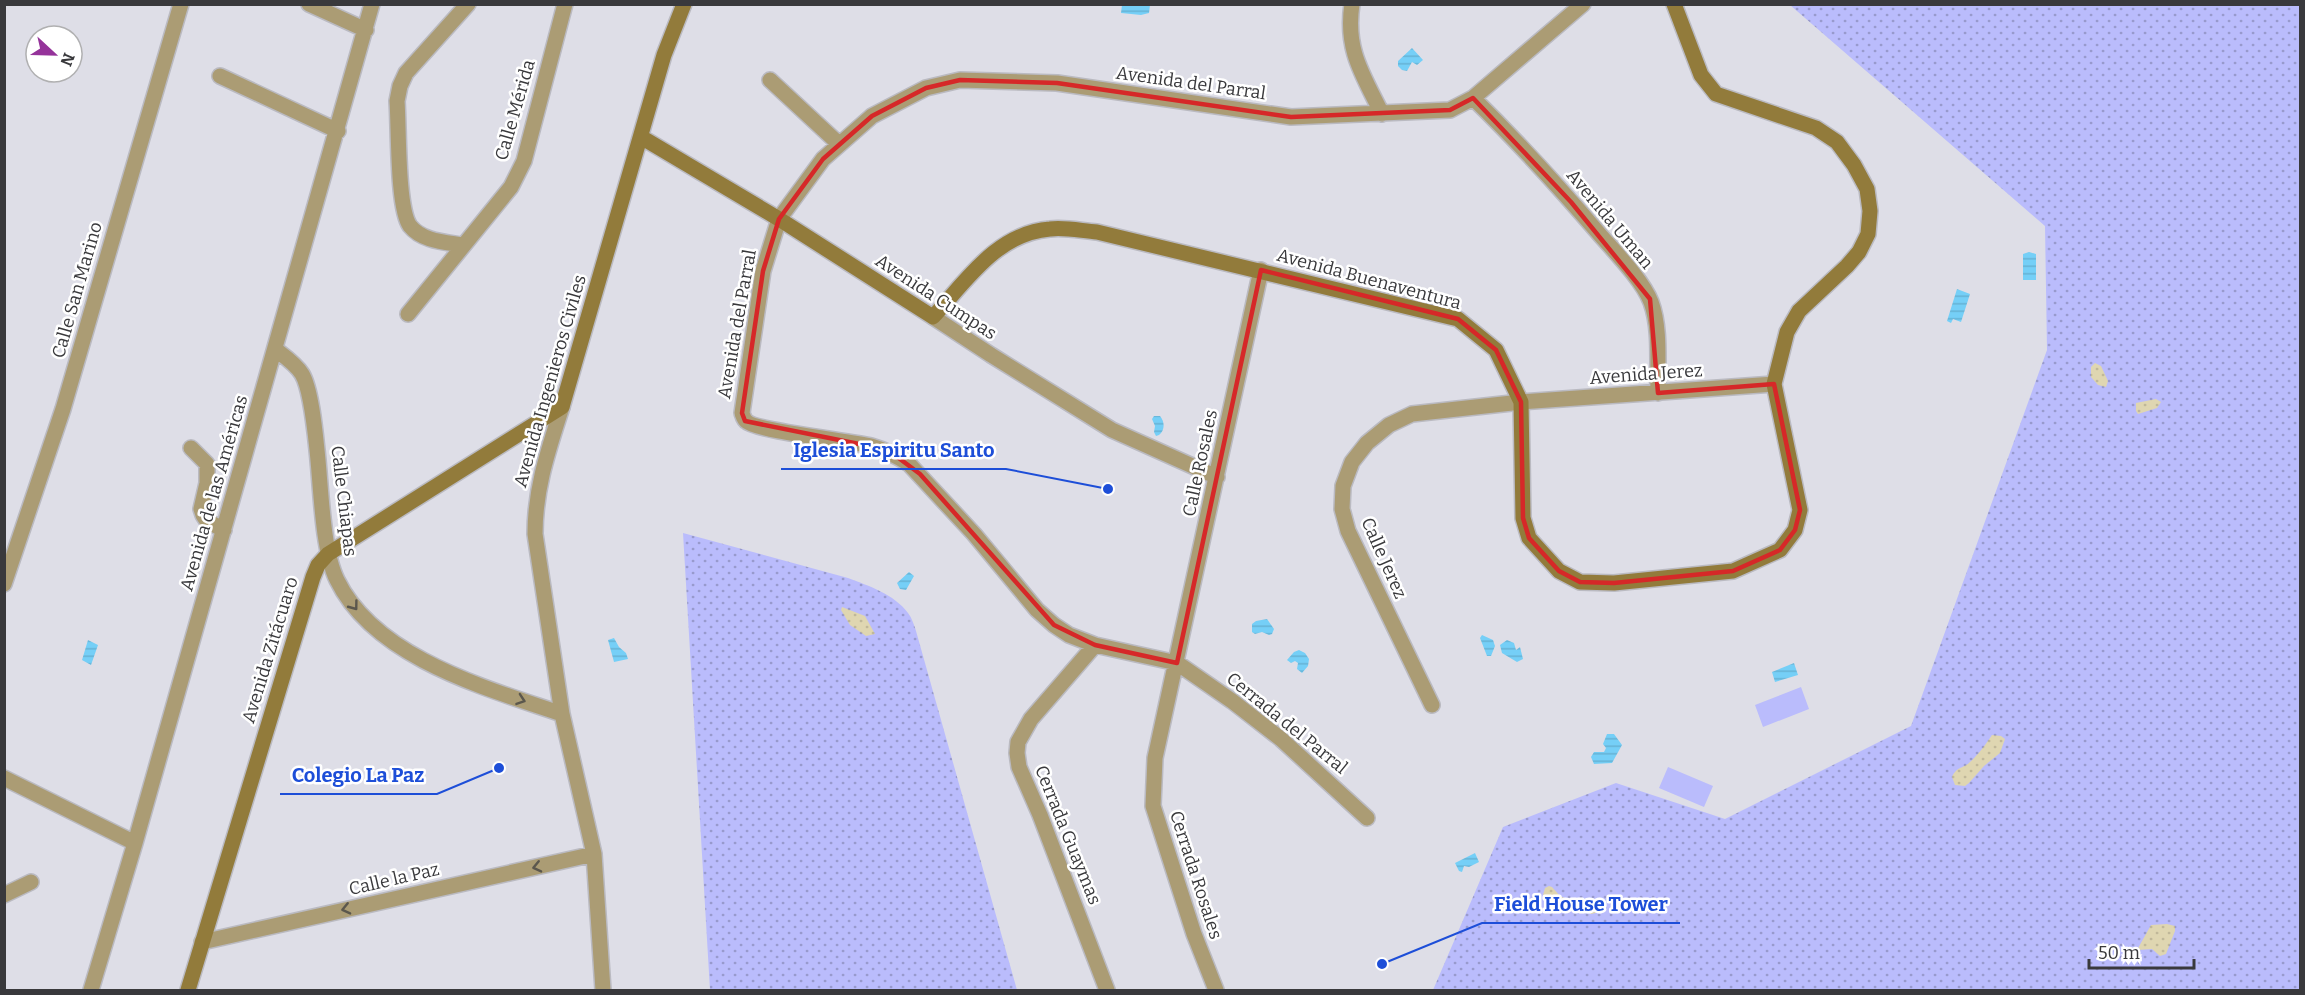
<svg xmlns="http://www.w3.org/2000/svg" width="2305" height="995" viewBox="0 0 2305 995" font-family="Bitter,serif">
<defs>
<pattern id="grass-dots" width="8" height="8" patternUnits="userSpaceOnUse" patternTransform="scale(1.5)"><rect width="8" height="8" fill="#babcfc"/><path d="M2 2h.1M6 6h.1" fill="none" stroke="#989acd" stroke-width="1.8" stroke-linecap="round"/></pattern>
<pattern id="sand-dots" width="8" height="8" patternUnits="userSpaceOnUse" patternTransform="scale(1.5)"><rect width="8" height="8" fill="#dfd6b1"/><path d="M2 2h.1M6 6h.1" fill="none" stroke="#c0b899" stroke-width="1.8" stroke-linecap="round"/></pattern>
<pattern id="water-rules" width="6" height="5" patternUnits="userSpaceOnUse" patternTransform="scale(1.5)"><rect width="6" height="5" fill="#75cff7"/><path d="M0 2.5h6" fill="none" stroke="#66b2d5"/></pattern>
</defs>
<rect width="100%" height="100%" fill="#dedee7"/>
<path fill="url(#grass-dots)" d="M 1790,5 L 2300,5 L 2300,990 L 1433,990 L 1503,827 L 1616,783 L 1725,819 L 1911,726 L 2047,350 L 2045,226 Z
M 683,533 L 848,578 C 869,586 894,594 908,613 C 912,618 914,625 916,631 L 1017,990 L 710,990 Z"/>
<path fill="url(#sand-dots)" d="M 2095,363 L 2101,366 L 2108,381 L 2106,387 L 2098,385 L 2091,377 L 2091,367 Z
M 2156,399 L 2161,402 L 2157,408 L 2138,414 L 2136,411 L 2136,403 Z
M 842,607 L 865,616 L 875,634 L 866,636 L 850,625 L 841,610 Z
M 1992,735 L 2001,736 L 2005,739 L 2000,753 L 1984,766 L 1969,783 L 1965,786 L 1955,785 L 1952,777 C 1957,766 1963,769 1970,762 C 1978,755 1986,744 1992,735 Z
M 1549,886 L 1552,887 L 1560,896 L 1571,901 L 1573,904 L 1570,908 C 1560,912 1551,901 1543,895 L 1545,888 Z
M 1595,901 L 1601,905 L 1600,912 L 1591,914 L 1583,910 Z
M 2167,924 L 2175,926 L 2175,931 L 2166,954 L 2160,956 L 2152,949 L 2137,950 L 2151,925 Z"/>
<path fill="#babcfc" d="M 1801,687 L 1809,709 L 1763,727 L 1755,705 Z
M 1668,767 L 1713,786 L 1704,807 L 1659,788 Z"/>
<path fill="url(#water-rules)" d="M 1122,5 L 1150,5 L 1149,13 L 1141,15 L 1121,13 Z
M 1412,48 L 1423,60 L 1417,65 L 1412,62 L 1407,71 L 1402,70 L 1398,66 L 1398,61 Z
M 2029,252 L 2036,254 L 2036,280 L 2023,280 L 2023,254 Z
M 1957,289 L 1970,294 L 1961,322 L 1953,319 L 1951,323 L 1947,321 Z
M 1154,416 L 1160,416 C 1165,422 1165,430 1159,435 L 1156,436 L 1154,432 L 1155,426 L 1152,419 Z
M 909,572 L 914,576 L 906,590 L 900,589 L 897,583 Z
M 1267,619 L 1274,629 L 1272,634 L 1269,635 L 1262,632 L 1255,634 L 1252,632 L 1252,624 L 1256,621 Z
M 1482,635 L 1493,640 L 1495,646 L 1491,656 L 1487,656 L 1480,638 Z
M 614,638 L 619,647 L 626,653 L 628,659 L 614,662 L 608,640 Z
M 88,640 L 98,645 L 91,665 L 82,660 Z
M 1507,640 L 1514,643 L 1516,650 L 1520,647 L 1523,659 L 1517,662 L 1502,653 L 1500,645 Z
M 1299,650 L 1305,653 L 1309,659 L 1308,666 L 1302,673 L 1297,669 L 1298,663 L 1295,661 L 1291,663 L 1287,660 L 1294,652 Z
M 1794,663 L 1798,675 L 1775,682 L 1772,672 Z
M 1607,734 L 1614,734 L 1622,745 L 1612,763 L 1594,764 L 1591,757 L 1594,752 L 1604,752 L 1606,748 L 1603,744 Z
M 1475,853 L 1479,862 L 1469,867 L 1464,866 L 1462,872 L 1459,871 L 1455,863 Z"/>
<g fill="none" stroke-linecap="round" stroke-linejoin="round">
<g stroke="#babac1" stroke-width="18">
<path id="street" d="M 309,4 L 366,30
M 1352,4 C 1345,50 1363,75 1382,114
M 220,76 L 338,131
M 770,80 L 839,144
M 1473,98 C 1518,142 1560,188 1601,236 C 1616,253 1643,281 1651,302 C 1661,329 1657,364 1658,393
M 462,245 C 444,242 422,241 410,226 C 397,208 399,127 397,101 L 400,86 L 406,73 L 468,4
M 408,314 L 511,187 L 524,161 L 565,4
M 933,317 L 991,355 L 1112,430 L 1217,477
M 275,349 C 284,356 296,364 302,374 C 311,389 315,431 317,450 C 321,485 322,550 337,580 C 375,658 486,688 562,714
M 562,407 C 548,451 535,488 535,534 L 562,714 L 594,854 L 603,990
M 191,448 L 207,464 L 207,483 L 201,509 L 203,515 L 207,521 L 224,530
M 4,584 L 63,409 L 181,4
M 1095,645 L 1031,719 L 1018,742 L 1017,753 L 1019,767 L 1040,815 L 1107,990
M 1432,705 L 1348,531 L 1342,509 L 1343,486 L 1352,462 L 1367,443 L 1389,425 L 1412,414 L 1521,402 L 1774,384
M 4,778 L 135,843
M 1367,818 L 1281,739 L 1232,701 L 1177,663 L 1095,645 L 1069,635 L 1054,625 L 1037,610 L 974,534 L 909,464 C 897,456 885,450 871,446 C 851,441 755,431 746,421 C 745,421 742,414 742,413 L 763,271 L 779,219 L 823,159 L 872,116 L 926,88 L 960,80 L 1057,83 L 1291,117 L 1450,110 L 1473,98 L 1583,4
M 4,895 L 31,882
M 202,942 L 594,854
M 91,990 L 135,843 L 372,4
M 1216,990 L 1194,934 L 1153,806 L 1155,758 L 1261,270"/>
</g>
<g stroke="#babac1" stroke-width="18">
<path id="secondary" d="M 641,137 L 779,219 L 933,317 C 966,281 997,233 1050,229 C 1065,227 1082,231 1097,232 L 1458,319 L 1496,350 L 1521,402 L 1523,518 L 1529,538 L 1559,571 L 1580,582 L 1614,583 L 1733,571 L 1780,550 L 1795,530 L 1800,510 L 1774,384 L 1787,332 L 1799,311 L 1847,266 L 1859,252 L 1868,234 L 1870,211 L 1867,189 L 1854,165 L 1837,142 L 1816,128 L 1716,94 L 1701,75 L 1674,4
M 188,990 L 313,577 L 318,565 L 328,554 L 562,407 L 664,55 L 684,4"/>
</g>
<use href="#street" stroke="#ab9c74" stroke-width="15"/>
<use href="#secondary" stroke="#927b3b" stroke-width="15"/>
</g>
<defs><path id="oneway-chevron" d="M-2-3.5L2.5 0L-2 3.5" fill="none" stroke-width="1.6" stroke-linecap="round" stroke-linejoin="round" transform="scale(1.5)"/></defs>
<g stroke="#5b574d">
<use href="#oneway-chevron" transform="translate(354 606) rotate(53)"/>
<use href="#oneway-chevron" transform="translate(521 700) rotate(19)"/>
<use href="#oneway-chevron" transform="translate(537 867) rotate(167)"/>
<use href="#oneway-chevron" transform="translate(346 909) rotate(167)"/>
</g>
<path fill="none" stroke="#d62828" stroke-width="4.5" stroke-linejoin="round" d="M 960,80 L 1057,83 L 1291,117 L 1450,110 L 1473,98 L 1571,202 L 1650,299 L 1658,393 L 1774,384 L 1800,510 L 1795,530 L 1780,550 L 1733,571 L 1614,583 L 1580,582 L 1559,571 L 1529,538 L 1523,518 L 1521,402 L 1496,350 L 1458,319 L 1261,270 L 1177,663 L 1095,645 L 1054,625 L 920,474 L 896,456 L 869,446 L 745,421 L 742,413 L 763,271 L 779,219 L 823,159 L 872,116 L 926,88 Z"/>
<g text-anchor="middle" stroke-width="5" stroke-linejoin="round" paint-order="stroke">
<g font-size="18" fill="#39393c" stroke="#fff">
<text transform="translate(1191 83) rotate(8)" y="6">Avenida del Parral</text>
<text transform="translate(515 110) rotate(-74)" y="6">Calle Mérida</text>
<text transform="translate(1610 219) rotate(50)" y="6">Avenida Uman</text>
<text transform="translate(1369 279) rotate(15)" y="6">Avenida Buenaventura</text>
<text transform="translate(77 290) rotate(-74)" y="6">Calle San Marino</text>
<text transform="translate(936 297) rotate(33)" y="6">Avenida Cumpas</text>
<text transform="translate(737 324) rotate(-80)" y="6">Avenida del Parral</text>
<text transform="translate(1646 374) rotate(-4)" y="6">Avenida Jerez</text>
<text transform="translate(550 381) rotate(-74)" y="6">Avenida Ingenieros Civiles</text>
<text transform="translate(1200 463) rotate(-78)" y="6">Calle Rosales</text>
<text transform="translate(214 493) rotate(-74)" y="6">Avenida de las Américas</text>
<text transform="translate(344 501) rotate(83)" y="6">Calle Chiapas</text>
<text transform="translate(1384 558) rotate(66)" y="6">Calle Jerez</text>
<text transform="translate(270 650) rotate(-73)" y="6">Avenida Zitácuaro</text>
<text transform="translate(1287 723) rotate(39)" y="6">Cerrada del Parral</text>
<text transform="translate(1068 835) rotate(68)" y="6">Cerrada Guaymas</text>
<text transform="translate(1196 875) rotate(72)" y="6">Cerrada Rosales</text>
<text transform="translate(394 879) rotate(-13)" y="6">Calle la Paz</text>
</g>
</g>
<path fill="none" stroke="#1d4ed8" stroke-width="2" d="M1108 489L1006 469H781M499 768L437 794H280M1382 964L1482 923H1680"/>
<g fill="#1d4ed8" stroke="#fff" stroke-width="2">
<circle cx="1108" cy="489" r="6"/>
<circle cx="499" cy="768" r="6"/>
<circle cx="1382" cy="964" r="6"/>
</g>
<g font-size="20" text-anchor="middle" font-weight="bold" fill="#1d4ed8" stroke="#fff" stroke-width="5" stroke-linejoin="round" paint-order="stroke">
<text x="894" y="457">Iglesia Espiritu Santo</text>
<text x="358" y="782">Colegio La Paz</text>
<text x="1581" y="911">Field House Tower</text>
</g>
<rect width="2305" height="995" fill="none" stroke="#39393c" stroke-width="12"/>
<g transform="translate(54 54) rotate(112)"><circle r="28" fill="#ffffff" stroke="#b0b0b1" stroke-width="1.5"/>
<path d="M0-4.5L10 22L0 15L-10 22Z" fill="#95339a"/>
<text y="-9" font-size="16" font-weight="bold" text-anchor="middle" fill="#39393c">N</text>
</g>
<path d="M2089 959v9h105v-9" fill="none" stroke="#39393c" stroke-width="3"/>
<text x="2098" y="959" font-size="18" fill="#39393c" stroke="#ffffff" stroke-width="4.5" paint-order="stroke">50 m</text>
</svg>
